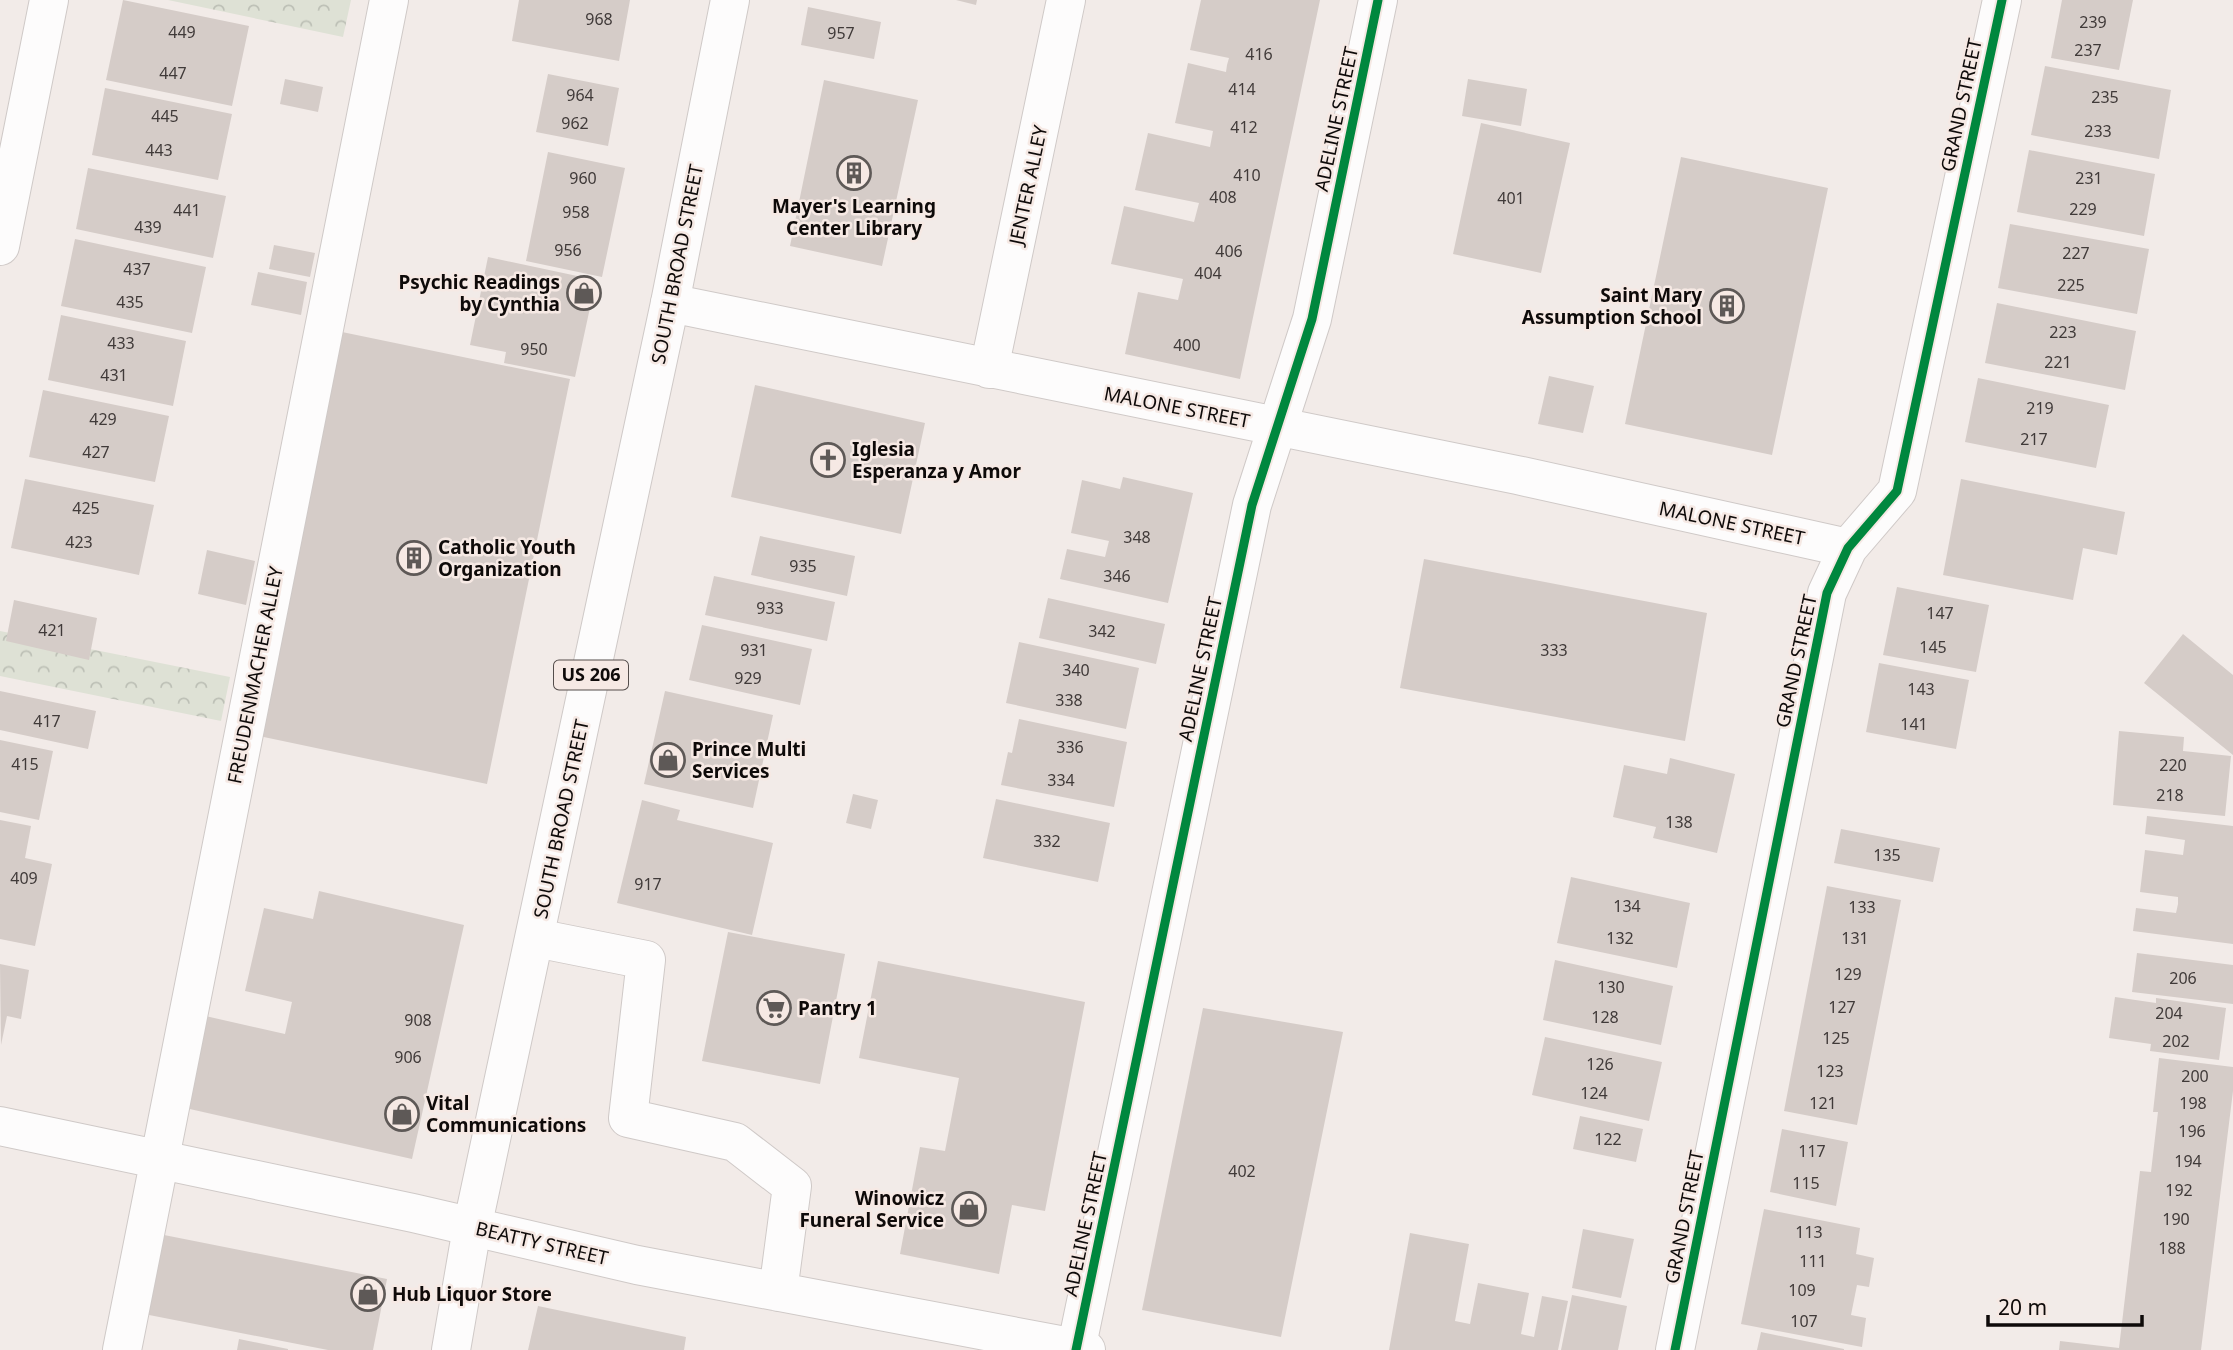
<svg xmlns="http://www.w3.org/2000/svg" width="2233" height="1350" viewBox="0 0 2233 1350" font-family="'Noto Sans',sans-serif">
<defs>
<pattern id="forest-crowns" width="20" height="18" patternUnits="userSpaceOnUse" patternTransform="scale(1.75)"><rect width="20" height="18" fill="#dee1d5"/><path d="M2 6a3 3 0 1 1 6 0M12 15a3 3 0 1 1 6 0" fill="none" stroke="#bdc0b6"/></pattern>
</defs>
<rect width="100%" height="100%" fill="#f2ebe8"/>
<path fill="url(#forest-crowns)" d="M 168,0 L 351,0 L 343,37 Z
M 0,631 L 230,677 L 221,721 L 0,676 Z"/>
<path fill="#d5ccc8" d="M 123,0 L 249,26 L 232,106 L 106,80 Z
M 519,0 L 630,0 L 619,61 L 512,41 Z
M 956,0 L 977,0 L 976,5 Z
M 1201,0 L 1320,0 L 1240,379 L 1125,354 L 1138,292 L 1178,300 L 1183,279 L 1111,264 L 1124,206 L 1194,222 L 1199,203 L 1135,190 L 1148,133 L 1210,147 L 1213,131 L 1175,123 L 1188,63 L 1226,72 L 1227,65 L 1229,58 L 1190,50 Z
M 2062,0 L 2133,0 L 2119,70 L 2051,58 Z
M 808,7 L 881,22 L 874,59 L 801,45 Z
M 2045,66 L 2171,90 L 2159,159 L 2031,135 Z
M 548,74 L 619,88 L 608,146 L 536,132 Z
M 285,79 L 323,87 L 318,112 L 280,104 Z
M 1468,79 L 1527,89 L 1521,126 L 1462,116 Z
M 824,80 L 918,100 L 882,266 L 790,246 Z
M 105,88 L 232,114 L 218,180 L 92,155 Z
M 1481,123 L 1570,143 L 1541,273 L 1453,254 Z
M 2029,150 L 2155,174 L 2144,236 L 2017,212 Z
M 548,152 L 625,168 L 602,277 L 526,261 Z
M 1681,157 L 1828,188 L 1772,455 L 1625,424 Z
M 88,168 L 226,196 L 213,258 L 76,229 Z
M 2010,224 L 2149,249 L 2137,314 L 1998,288 Z
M 75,239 L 206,267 L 192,333 L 61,306 Z
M 274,245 L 315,253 L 310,277 L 269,269 Z
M 488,257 L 596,280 L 575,377 L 504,363 L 506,352 L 470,345 Z
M 258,272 L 307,282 L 301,315 L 251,305 Z
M 1997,303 L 2136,331 L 2125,390 L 1985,363 Z
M 61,315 L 186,341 L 173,406 L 48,380 Z
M 342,332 L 570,379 L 487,784 L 259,736 Z
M 1549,376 L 1594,386 L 1583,433 L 1538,424 Z
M 1978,378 L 2109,405 L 2096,468 L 1965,442 Z
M 755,385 L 925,423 L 901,534 L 731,497 Z
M 43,390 L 169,416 L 155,482 L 29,457 Z
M 1123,477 L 1193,493 L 1168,603 L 1060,579 L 1067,549 L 1105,557 L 1109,541 L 1071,533 L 1082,480 L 1120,489 Z
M 25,479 L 154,505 L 139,575 L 11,548 Z
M 1961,479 L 2125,512 L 2117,555 L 2083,548 L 2073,600 L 1943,575 Z
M 760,536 L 855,556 L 847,596 L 751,575 Z
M 207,550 L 255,561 L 246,605 L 198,594 Z
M 1424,559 L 1707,613 L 1685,741 L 1400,688 Z
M 714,576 L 835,602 L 827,641 L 705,615 Z
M 1897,587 L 1989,605 L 1976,672 L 1883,655 Z
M 1048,598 L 1165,624 L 1156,664 L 1039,638 Z
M 14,600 L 97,618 L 89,660 L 6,641 Z
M 702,625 L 812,649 L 800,705 L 689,680 Z
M 2183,634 L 2233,675 L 2233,755 L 2144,683 Z
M 1019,642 L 1139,668 L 1126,729 L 1006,703 Z
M 1879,663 L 1969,680 L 1956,749 L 1866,732 Z
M 0,691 L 96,711 L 88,749 L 0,730 Z
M 665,691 L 773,715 L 753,808 L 644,784 Z
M 1019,719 L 1127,742 L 1114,807 L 1001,785 L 1008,752 L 1012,753 Z
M 2119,731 L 2184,737 L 2183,751 L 2231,756 L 2225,816 L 2113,805 Z
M 0,740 L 53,751 L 39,820 L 0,812 Z
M 1670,758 L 1735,774 L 1717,853 L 1653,838 L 1656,827 L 1613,817 L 1624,765 L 1667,774 Z
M 853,794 L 878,800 L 871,829 L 846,823 Z
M 996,799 L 1110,823 L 1098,882 L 983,858 Z
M 642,800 L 680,810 L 677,820 L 773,843 L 752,935 L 617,903 Z
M 2147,816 L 2233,826 L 2233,944 L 2133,931 L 2136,908 L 2176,913 L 2178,904 L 2178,897 L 2140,892 L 2145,850 L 2183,855 L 2185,840 L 2145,834 Z
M 0,820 L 31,826 L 25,858 L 52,864 L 35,946 L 0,939 Z
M 1841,829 L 1940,848 L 1933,882 L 1834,863 Z
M 1571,877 L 1690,903 L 1677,968 L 1557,943 Z
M 1827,886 L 1901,900 L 1857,1125 L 1784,1111 Z
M 319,891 L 464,925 L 412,1159 L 181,1107 L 201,1015 L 285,1034 L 292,1002 L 245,991 L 264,908 L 313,919 Z
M 728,932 L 845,954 L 820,1084 L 702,1061 Z
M 2137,953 L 2233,965 L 2233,1004 L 2132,992 Z
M 1555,960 L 1673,986 L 1661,1045 L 1543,1020 Z
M 878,961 L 1085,1002 L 1045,1211 L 1012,1205 L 999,1274 L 900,1254 L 920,1147 L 945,1151 L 959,1078 L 859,1058 Z
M 0,964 L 29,970 L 21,1019 L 7,1016 L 1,1045 Z
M 2115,997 L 2156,1003 L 2156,998 L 2226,1008 L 2219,1060 L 2150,1051 L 2151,1044 L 2109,1038 Z
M 1203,1008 L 1343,1032 L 1281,1337 L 1142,1310 Z
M 1545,1037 L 1662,1062 L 1649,1121 L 1532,1095 Z
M 2159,1058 L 2233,1067 L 2233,1091 L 2201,1350 L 2059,1350 L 2060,1341 L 2119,1348 L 2140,1171 L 2151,1172 L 2158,1112 L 2153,1112 Z
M 1580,1116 L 1643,1129 L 1636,1162 L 1573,1149 Z
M 1782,1129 L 1848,1142 L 1836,1206 L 1770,1192 Z
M 1764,1209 L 1860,1228 L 1856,1254 L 1874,1258 L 1869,1287 L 1857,1285 L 1851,1315 L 1866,1318 L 1862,1347 L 1741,1324 Z
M 1583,1229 L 1634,1239 L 1621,1298 L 1572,1288 Z
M 1410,1233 L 1469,1244 L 1455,1321 L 1470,1324 L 1478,1283 L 1529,1293 L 1521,1334 L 1534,1337 L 1542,1296 L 1568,1301 L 1558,1350 L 1389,1350 Z
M 159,1234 L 387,1279 L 373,1350 L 328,1350 L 144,1314 Z
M 1572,1295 L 1627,1306 L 1618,1350 L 1561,1350 Z
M 538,1306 L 686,1337 L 684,1350 L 528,1350 Z
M 1761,1332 L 1844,1349 L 1844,1350 L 1757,1350 Z
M 239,1339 L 288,1349 L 288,1350 L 237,1350 Z"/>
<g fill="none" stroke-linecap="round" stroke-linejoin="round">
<g stroke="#cfc9c7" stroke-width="40">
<path id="minor" d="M 0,246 L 49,0
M 670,303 L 1517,475 L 1848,548
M 989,369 L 1066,0
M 536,938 L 646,960 L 628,1118 L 735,1142 L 792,1186 L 778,1292
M 0,1126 L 413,1213 L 637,1265 L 1086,1350
M 122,1350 L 389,0
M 1076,1350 L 1252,505 L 1312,319 L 1378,0
M 1675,1350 L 1827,593 L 1848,548 L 1897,491 L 2002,0"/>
</g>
<g stroke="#cfc9c7" stroke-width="40">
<path id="major" d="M 451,1350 L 472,1228 L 670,303 L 730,0"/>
</g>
<use href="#minor" stroke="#fdfcfc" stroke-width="38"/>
<use href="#major" stroke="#fdfcfc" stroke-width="38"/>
<g stroke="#f6e9e4" stroke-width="13">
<path id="cycleway" d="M 1076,1350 L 1252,505 L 1312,319 L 1378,0
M 1675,1350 L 1827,593 L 1848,548 L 1897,491 L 2002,0"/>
</g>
<use href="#cycleway" stroke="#00873e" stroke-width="9"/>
</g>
<defs>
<g id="building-ring" transform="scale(1.75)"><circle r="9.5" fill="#f6e9e4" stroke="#5e5957" stroke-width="1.5"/><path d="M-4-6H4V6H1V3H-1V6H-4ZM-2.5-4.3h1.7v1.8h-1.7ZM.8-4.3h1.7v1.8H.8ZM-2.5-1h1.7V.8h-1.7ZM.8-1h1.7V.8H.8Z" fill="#5e5957"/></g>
<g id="shop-ring" transform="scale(1.75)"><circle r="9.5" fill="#f6e9e4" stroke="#5e5957" stroke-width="1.5"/><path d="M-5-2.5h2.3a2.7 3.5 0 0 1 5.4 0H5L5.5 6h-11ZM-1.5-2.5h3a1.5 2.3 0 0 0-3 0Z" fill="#5e5957"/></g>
<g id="church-ring" transform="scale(1.75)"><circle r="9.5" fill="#f6e9e4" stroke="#5e5957" stroke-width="1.5"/><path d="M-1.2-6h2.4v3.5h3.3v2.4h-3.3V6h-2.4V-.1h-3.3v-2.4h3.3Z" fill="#5e5957"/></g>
<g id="supermarket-ring" transform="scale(1.75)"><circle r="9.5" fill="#f6e9e4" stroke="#5e5957" stroke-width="1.5"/><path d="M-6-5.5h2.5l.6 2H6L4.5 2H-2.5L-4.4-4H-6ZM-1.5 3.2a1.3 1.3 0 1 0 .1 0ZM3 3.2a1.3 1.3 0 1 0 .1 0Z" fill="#5e5957"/></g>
</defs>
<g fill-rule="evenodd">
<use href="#building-ring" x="854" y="173"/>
<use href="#shop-ring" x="584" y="293"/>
<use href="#building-ring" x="1727" y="306"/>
<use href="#church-ring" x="828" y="460"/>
<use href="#building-ring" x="414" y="558"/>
<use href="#shop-ring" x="668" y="760"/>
<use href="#supermarket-ring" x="774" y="1008"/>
<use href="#shop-ring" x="402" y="1114"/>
<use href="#shop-ring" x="969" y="1209"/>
<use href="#shop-ring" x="368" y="1294"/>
</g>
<g text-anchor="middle" stroke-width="5" stroke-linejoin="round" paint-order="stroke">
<g font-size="16" fill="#403a39">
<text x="599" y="25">968</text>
<text x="2093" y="28">239</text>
<text x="182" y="38">449</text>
<text x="841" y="39">957</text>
<text x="2088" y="56">237</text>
<text x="1259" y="60">416</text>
<text x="173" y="79">447</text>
<text x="1242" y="95">414</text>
<text x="580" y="101">964</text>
<text x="2105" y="103">235</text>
<text x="165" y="122">445</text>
<text x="575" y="129">962</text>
<text x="1244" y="133">412</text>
<text x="2098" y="137">233</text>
<text x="159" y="156">443</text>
<text x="1247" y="181">410</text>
<text x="583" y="184">960</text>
<text x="2089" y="184">231</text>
<text x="1223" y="203">408</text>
<text x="1511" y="204">401</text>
<text x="2083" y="215">229</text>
<text x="187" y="216">441</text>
<text x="576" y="218">958</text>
<text x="148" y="233">439</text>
<text x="568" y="256">956</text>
<text x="1229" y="257">406</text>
<text x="2076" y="259">227</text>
<text x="137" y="275">437</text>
<text x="1208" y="279">404</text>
<text x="2071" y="291">225</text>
<text x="130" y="308">435</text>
<text x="2063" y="338">223</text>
<text x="121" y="349">433</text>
<text x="1187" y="351">400</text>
<text x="534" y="355">950</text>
<text x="2058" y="368">221</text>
<text x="114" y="381">431</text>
<text x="2040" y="414">219</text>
<text x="103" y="425">429</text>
<text x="2034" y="445">217</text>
<text x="96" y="458">427</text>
<text x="86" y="514">425</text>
<text x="1137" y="543">348</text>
<text x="79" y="548">423</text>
<text x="803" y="572">935</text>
<text x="1117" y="582">346</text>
<text x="770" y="614">933</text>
<text x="1940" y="619">147</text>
<text x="52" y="636">421</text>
<text x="1102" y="637">342</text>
<text x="1933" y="653">145</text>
<text x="754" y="656">931</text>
<text x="1554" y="656">333</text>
<text x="1076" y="676">340</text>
<text x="748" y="684">929</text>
<text x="1921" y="695">143</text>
<text x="1069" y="706">338</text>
<text x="47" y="727">417</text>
<text x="1914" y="730">141</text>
<text x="1070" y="753">336</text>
<text x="25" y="770">415</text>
<text x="2173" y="771">220</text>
<text x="1061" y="786">334</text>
<text x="2170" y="801">218</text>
<text x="1679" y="828">138</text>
<text x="1047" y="847">332</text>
<text x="1887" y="861">135</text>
<text x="24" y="884">409</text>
<text x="648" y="890">917</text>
<text x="1627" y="912">134</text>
<text x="1862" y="913">133</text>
<text x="1620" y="944">132</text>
<text x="1855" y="944">131</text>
<text x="1848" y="980">129</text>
<text x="2183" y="984">206</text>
<text x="1611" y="993">130</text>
<text x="1842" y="1013">127</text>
<text x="2169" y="1019">204</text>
<text x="1605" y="1023">128</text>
<text x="418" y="1026">908</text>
<text x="1836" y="1044">125</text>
<text x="2176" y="1047">202</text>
<text x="408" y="1063">906</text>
<text x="1600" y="1070">126</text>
<text x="1830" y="1077">123</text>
<text x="2195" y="1082">200</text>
<text x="1594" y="1099">124</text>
<text x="1823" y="1109">121</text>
<text x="2193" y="1109">198</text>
<text x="2192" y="1137">196</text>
<text x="1608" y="1145">122</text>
<text x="1812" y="1157">117</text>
<text x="2188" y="1167">194</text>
<text x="1242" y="1177">402</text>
<text x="1806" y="1189">115</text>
<text x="2179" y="1196">192</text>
<text x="2176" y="1225">190</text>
<text x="1809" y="1238">113</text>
<text x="2172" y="1254">188</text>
<text x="1813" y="1267">111</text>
<text x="1802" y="1296">109</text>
<text x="1804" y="1327">107</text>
</g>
<rect fill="#f6e9e4" stroke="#544d4b" stroke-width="2" x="554" y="660.5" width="74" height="29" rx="5"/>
<g font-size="18" font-weight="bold" fill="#0e0a09">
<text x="591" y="681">US 206</text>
</g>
<g font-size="19" fill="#0e0a09" stroke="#f6e9e4">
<text transform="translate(1961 105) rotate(-78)" y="7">GRAND STREET</text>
<text transform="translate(1336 119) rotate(-78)" y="7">ADELINE STREET</text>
<text transform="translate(1028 185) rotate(-78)" y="7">JENTER ALLEY</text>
<text transform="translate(677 264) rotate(-79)" y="7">SOUTH BROAD STREET</text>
<text transform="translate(1177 407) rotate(11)" y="7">MALONE STREET</text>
<text transform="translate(1732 523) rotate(12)" y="7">MALONE STREET</text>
<text transform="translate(1796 661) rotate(-78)" y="7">GRAND STREET</text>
<text transform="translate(1200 669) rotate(-78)" y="7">ADELINE STREET</text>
<text transform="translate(255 675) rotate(-79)" y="7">FREUDENMACHER ALLEY</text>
<text transform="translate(561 819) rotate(-78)" y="7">SOUTH BROAD STREET</text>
<text transform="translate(1684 1217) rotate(-79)" y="7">GRAND STREET</text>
<text transform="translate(1085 1224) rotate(-78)" y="7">ADELINE STREET</text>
<text transform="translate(542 1243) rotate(13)" y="7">BEATTY STREET</text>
</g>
<g font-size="19" font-weight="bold" fill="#0e0a09" stroke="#f6e9e4" text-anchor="start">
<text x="854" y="213" text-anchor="middle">Mayer's Learning<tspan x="854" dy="22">Center Library</tspan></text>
<text x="560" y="289" text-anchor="end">Psychic Readings<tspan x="560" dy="22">by Cynthia</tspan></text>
<text x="1702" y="302" text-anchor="end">Saint Mary<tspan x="1702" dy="22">Assumption School</tspan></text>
<text x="852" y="456">Iglesia<tspan x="852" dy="22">Esperanza y Amor</tspan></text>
<text x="438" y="554">Catholic Youth<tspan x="438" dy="22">Organization</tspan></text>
<text x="692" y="756">Prince Multi<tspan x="692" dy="22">Services</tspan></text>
<text x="798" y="1015">Pantry 1</text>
<text x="426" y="1110">Vital<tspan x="426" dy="22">Communications</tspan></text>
<text x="944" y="1205" text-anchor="end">Winowicz<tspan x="944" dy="22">Funeral Service</tspan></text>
<text x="392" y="1301">Hub Liquor Store</text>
</g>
</g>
<path d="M1988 1315v10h154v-10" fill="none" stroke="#0e0a09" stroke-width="3.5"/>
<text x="1998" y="1315" font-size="21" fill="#0e0a09" stroke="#f6e9e4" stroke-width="5" paint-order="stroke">20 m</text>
</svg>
